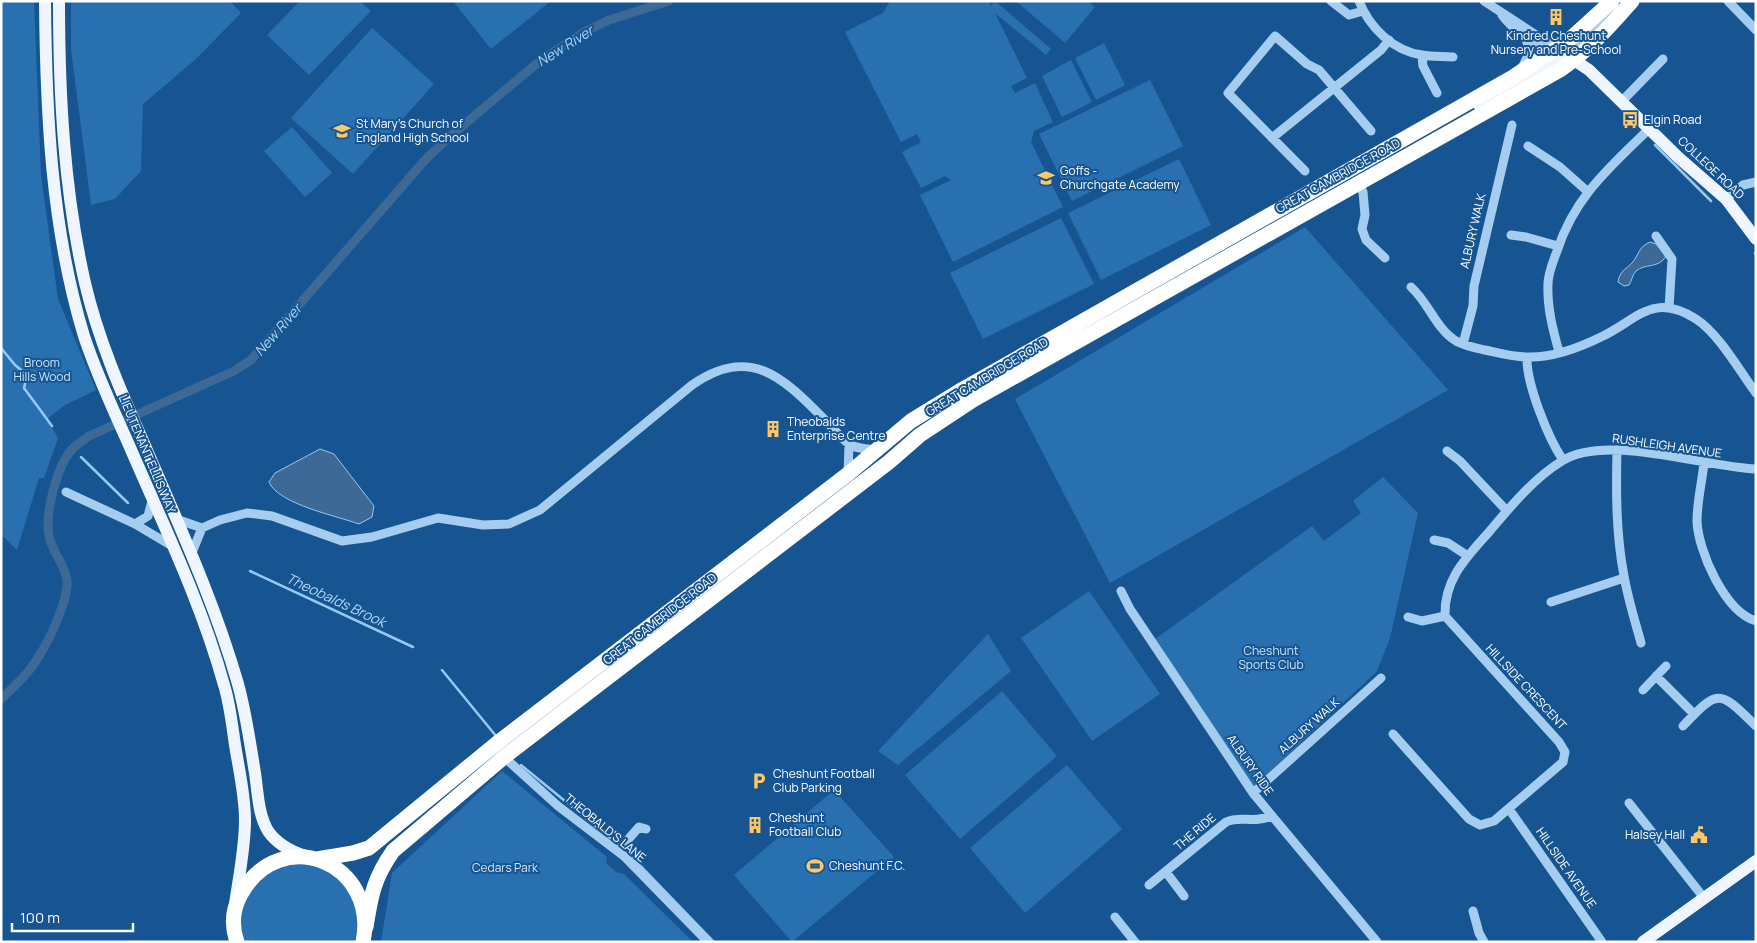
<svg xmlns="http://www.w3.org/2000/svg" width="1757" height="943" viewBox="0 0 1757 943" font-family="Manrope,sans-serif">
<rect width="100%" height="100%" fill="#165592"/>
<path fill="#2970b1" d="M 1,1 L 34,1 L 41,175 L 58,299 L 96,390 L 65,405 L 47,419 L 58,438 L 44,478 L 39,478 L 17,550 L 1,534 Z
M 71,1 L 230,1 L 241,13 L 197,58 L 143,104 L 141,171 L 115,199 L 91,205 L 71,49 Z
M 300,1 L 360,1 L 371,11 L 309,75 L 267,35 Z
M 453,1 L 551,1 L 491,49 Z
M 890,1 L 989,1 L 991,6 L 995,1 L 1051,49 L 1046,55 L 995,13 L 1027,78 L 1011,86 L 1015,93 L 1035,83 L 1053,122 L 1034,131 L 1031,142 L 1063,207 L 953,262 L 920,195 L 951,180 L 945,176 L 921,188 L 902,152 L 921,142 L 917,134 L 901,142 L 845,32 L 883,13 Z
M 1016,1 L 1088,1 L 1095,7 L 1065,43 Z
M 372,28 L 434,84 L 353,174 L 291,118 Z
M 1104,43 L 1125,85 L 1096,100 L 1075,58 Z
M 1071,60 L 1092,102 L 1062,117 L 1042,76 Z
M 1150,80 L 1183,146 L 1072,201 L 1039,134 Z
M 292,127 L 332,173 L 305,197 L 264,151 Z
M 1179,159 L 1211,225 L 1101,280 L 1068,213 Z
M 1061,218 L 1094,284 L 983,339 L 950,273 Z
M 1305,227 L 1448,390 L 1110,583 L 1015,399 Z
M 1383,477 L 1418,513 L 1390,638 L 1377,671 L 1254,787 L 1155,639 L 1312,526 L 1324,541 L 1361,513 L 1353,501 Z
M 1089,591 L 1160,694 L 1092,741 L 1021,638 Z
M 988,634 L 1011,671 L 898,765 L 878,751 Z
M 1002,691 L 1057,756 L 960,839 L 905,775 Z
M 1067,765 L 1122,829 L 1025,913 L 970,848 Z
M 502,771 L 607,857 L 606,863 L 616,872 L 624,874 L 693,942 L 381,942 L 392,873 Z
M 834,790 L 894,857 L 792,942 L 734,875 Z
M 289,863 L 316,865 L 339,877 L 357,905 L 357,942 L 241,942 L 240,908 L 258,878 Z"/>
<path fill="#3c6995" stroke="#97c9f3" d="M 1650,242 L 1656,244 L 1666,256 C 1659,269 1645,263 1636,271 C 1632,275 1632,281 1629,285 L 1624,286 L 1618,282 C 1619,272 1626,269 1632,263 C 1639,255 1638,247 1650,242 Z
M 320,449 L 334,454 L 374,506 L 372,517 L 359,524 C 337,516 278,504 269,482 L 275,473 Z"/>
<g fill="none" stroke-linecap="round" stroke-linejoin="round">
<path stroke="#97c9f3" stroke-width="2.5" d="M 1655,145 L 1711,201
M 1755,253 L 1756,254
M 1,348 L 15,365 L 27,375 L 24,388 L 52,426
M 81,457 L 128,503
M 250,571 L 413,647
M 442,670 L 496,736
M 521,765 L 610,838
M 633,858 L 714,942"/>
<path stroke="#3c6995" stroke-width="9" d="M 1,699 C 15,686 30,672 39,656 C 49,641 66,604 67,586 C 69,571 54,554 50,540 C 43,517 57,464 74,447 C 79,443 85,439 89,436 L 234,371 L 251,360 L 425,160 L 448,138 L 541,60 L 586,31 L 609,20 L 669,1"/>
<path stroke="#a5cdf0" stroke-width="9" d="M 1331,1 L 1349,15 L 1363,11
M 1359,1 C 1369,27 1393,51 1422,55 C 1432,57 1443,56 1453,57
M 1484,1 L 1556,48
M 1728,1 L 1756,30
M 1502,15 C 1510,27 1551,60 1565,55 L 1615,10
M 1422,56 L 1423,66 L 1437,93
M 1523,66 L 1530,51 L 1525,37
M 1622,101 L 1663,59
M 1272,138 L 1381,50 L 1389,40
M 1528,146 L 1560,167 L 1587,191
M 1305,171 L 1228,93 L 1275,36 L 1307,64 L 1319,70 L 1371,131
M 1357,183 L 1363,192 L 1365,215 L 1362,229 L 1366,240 L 1385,258
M 1726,199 L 1743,185 L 1756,182
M 1511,235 L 1526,237 L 1558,246
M 1656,236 L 1672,259 L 1669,308
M 1411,287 C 1429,303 1436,329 1456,341 C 1465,346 1476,348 1485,350 C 1499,353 1513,357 1527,357 C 1552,358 1581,347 1603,336 C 1638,319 1653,292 1696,319 C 1719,334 1739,370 1756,393
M 1463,344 L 1473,306 L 1474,286 L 1512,125
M 1559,352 C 1553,330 1547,308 1548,284 C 1548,273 1553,262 1557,251 C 1575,196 1610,167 1650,128
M 1527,357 C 1526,383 1548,438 1563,460
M 1617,450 C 1616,493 1616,534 1624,576 C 1628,599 1635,621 1641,643
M 1447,451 L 1460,461 L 1507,511
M 1704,463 C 1702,482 1697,502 1697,521 C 1698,551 1725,612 1756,621
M 848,474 L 849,445
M 66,492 L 135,524 L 172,546
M 176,519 L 202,528 L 220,520 L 247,513 L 272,516 L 342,541 L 372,537 L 438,518 L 483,525 L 509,524 L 540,510 L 692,385 C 752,343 785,380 827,422 C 834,429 841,438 849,444 C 856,449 869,449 879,450
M 135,524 L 148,516 L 152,501
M 1434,540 L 1448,543 L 1468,556
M 191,555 L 202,528
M 1121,591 L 1130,609 L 1253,793 L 1377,942
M 1551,602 L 1624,578
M 1408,617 L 1422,621 L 1445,616 C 1444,579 1466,558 1489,532 C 1510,507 1534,478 1562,461 C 1606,433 1704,467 1756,469
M 1656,676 L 1694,714
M 1643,690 L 1666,666
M 1683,726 C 1719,688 1719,690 1756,726
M 1393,734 L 1469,819 L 1480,825 L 1494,821 L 1563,762 L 1565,752 L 1559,742 L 1445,616
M 504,757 L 558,806 L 625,857 L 708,942
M 1253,793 L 1381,678
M 1629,803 L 1704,898
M 1509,809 L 1602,942
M 618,851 L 639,827 L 646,829
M 1166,872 L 1184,896
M 1149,885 L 1226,822 C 1242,815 1252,824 1272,816
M 1473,911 L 1479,933 L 1484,942
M 1115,917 L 1135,942"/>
<path stroke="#eff6ff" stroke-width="12" d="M 45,1 C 46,113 51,228 84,336 C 96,373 113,409 129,445 C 163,524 201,602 224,685 C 230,704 232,725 235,745 C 239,770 245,795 245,820 C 245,848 239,876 235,904
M 59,1 C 59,95 64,191 85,283 C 98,338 120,390 143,441 C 177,521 214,600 238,684 C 246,713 250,743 255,773 C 258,793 258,814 268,831 C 277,844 290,851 305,856
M 1556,48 L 1589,70 L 1679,158 L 1726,199 L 1756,239
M 1479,105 L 1560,59 L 1574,61
M 1643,942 L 1756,861"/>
<path stroke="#fff" stroke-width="15" d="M 317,859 L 353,853 L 369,848 L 496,744 L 848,474 L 911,421 L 963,389 L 1513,77 L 1570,39 L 1612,1
M 366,927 C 371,895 374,878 393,851 L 504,757 L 889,462 L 920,435 L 973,400 L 1560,70 C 1588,51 1610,26 1632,1
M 237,942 C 231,925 232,910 241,894 C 280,823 379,862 363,942"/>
</g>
<defs>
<g id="building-bare" transform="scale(1.35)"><path d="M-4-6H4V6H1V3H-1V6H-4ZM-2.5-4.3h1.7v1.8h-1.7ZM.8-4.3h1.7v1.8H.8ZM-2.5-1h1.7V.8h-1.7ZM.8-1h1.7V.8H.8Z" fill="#ffc765" stroke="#165592" stroke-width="2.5" paint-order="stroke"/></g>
<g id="bus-bare" transform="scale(1.35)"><path d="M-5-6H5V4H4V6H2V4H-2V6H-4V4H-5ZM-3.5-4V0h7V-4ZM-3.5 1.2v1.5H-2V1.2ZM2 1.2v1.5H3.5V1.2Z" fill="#ffc765" stroke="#165592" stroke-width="2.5" paint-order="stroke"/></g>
<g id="school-bare" transform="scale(1.35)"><path d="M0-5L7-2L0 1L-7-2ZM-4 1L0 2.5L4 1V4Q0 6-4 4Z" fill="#ffc765" stroke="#165592" stroke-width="2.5" paint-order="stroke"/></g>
<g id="parking-bare" transform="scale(1.35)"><path d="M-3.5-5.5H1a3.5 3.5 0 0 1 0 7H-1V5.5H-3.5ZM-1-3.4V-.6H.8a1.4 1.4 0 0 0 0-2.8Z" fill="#ffc765" stroke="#165592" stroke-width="2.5" paint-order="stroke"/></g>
<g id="civic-bare" transform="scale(1.35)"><path d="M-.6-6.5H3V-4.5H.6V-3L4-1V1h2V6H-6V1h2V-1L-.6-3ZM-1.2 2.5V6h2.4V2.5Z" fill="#ffc765" stroke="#165592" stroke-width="2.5" paint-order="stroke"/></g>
<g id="stadium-bare" transform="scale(1.35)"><path d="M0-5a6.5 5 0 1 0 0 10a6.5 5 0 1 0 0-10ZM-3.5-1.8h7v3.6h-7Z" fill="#ffc765" stroke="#165592" stroke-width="2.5" paint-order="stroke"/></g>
</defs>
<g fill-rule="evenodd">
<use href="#building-bare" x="1556" y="17"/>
<use href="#bus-bare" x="1630" y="120"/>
<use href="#school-bare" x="342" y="131"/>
<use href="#school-bare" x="1046" y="178"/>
<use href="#building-bare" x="773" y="429"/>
<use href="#parking-bare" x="759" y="781"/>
<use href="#building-bare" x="755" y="825"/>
<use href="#civic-bare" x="1699" y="835"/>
<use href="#stadium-bare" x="815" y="866"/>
</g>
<g text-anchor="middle" stroke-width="4" stroke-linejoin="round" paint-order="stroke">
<g font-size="12" fill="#fff" stroke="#165592" text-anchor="start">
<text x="1556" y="40" text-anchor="middle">Kindred Cheshunt<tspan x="1556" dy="14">Nursery and Pre-School</tspan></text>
<text x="1644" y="124">Elgin Road</text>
<text x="356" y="128">St Mary's Church of<tspan x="356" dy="14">England High School</tspan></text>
<text x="1060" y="175">Goffs -<tspan x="1060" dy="14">Churchgate Academy</tspan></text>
<text x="787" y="426">Theobalds<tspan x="787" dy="14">Enterprise Centre</tspan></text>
<text x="773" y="778">Cheshunt Football<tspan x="773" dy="14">Club Parking</tspan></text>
<text x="769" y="822">Cheshunt<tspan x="769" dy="14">Football Club</tspan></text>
<text x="1685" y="839" text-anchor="end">Halsey Hall</text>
<text x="829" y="870">Cheshunt F.C.</text>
</g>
<g font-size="12" fill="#fff" stroke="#165592">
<text transform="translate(1711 168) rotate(43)" y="4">COLLEGE ROAD</text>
<text transform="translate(1338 176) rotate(-29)" y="4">GREAT CAMBRIDGE ROAD</text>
<text transform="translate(1473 231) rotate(-77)" y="4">ALBURY WALK</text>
<text transform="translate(987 377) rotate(-31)" y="4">GREAT CAMBRIDGE ROAD</text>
<text transform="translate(1667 446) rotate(8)" y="4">RUSHLEIGH AVENUE</text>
<text transform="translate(147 454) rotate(67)" y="4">LIEUTENANT ELLIS WAY</text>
<text transform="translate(660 619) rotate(-38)" y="4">GREAT CAMBRIDGE ROAD</text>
<text transform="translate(1526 687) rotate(47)" y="4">HILLSIDE CRESCENT</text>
<text transform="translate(1309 726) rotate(-42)" y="4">ALBURY WALK</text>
<text transform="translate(1250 765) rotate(55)" y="4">ALBURY RIDE</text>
<text transform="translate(605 828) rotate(39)" y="4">THEOBALD'S LANE</text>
<text transform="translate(1195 832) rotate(-40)" y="4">THE RIDE</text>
<text transform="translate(1566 868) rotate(55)" y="4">HILLSIDE AVENUE</text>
</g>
<g font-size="12" fill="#cce5fc" stroke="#165592">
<text x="42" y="367">Broom<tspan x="42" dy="14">Hills Wood</tspan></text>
<text x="1271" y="655">Cheshunt<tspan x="1271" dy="14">Sports Club</tspan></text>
<text x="505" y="872">Cedars Park</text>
</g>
<g font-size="14" font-style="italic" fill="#b1d6f7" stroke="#165592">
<text transform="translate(565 46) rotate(-32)" y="5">New River</text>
<text transform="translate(278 330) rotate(-49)" y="5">New River</text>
<text transform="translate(336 600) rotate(25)" y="5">Theobalds Brook</text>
</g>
</g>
<rect width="1757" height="943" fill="none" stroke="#ffffff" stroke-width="5"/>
<path d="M12 923v8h121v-8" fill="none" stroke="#ffffff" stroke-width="2.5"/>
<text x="20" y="923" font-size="15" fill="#ffffff" stroke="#165592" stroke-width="4" paint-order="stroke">100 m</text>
</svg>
